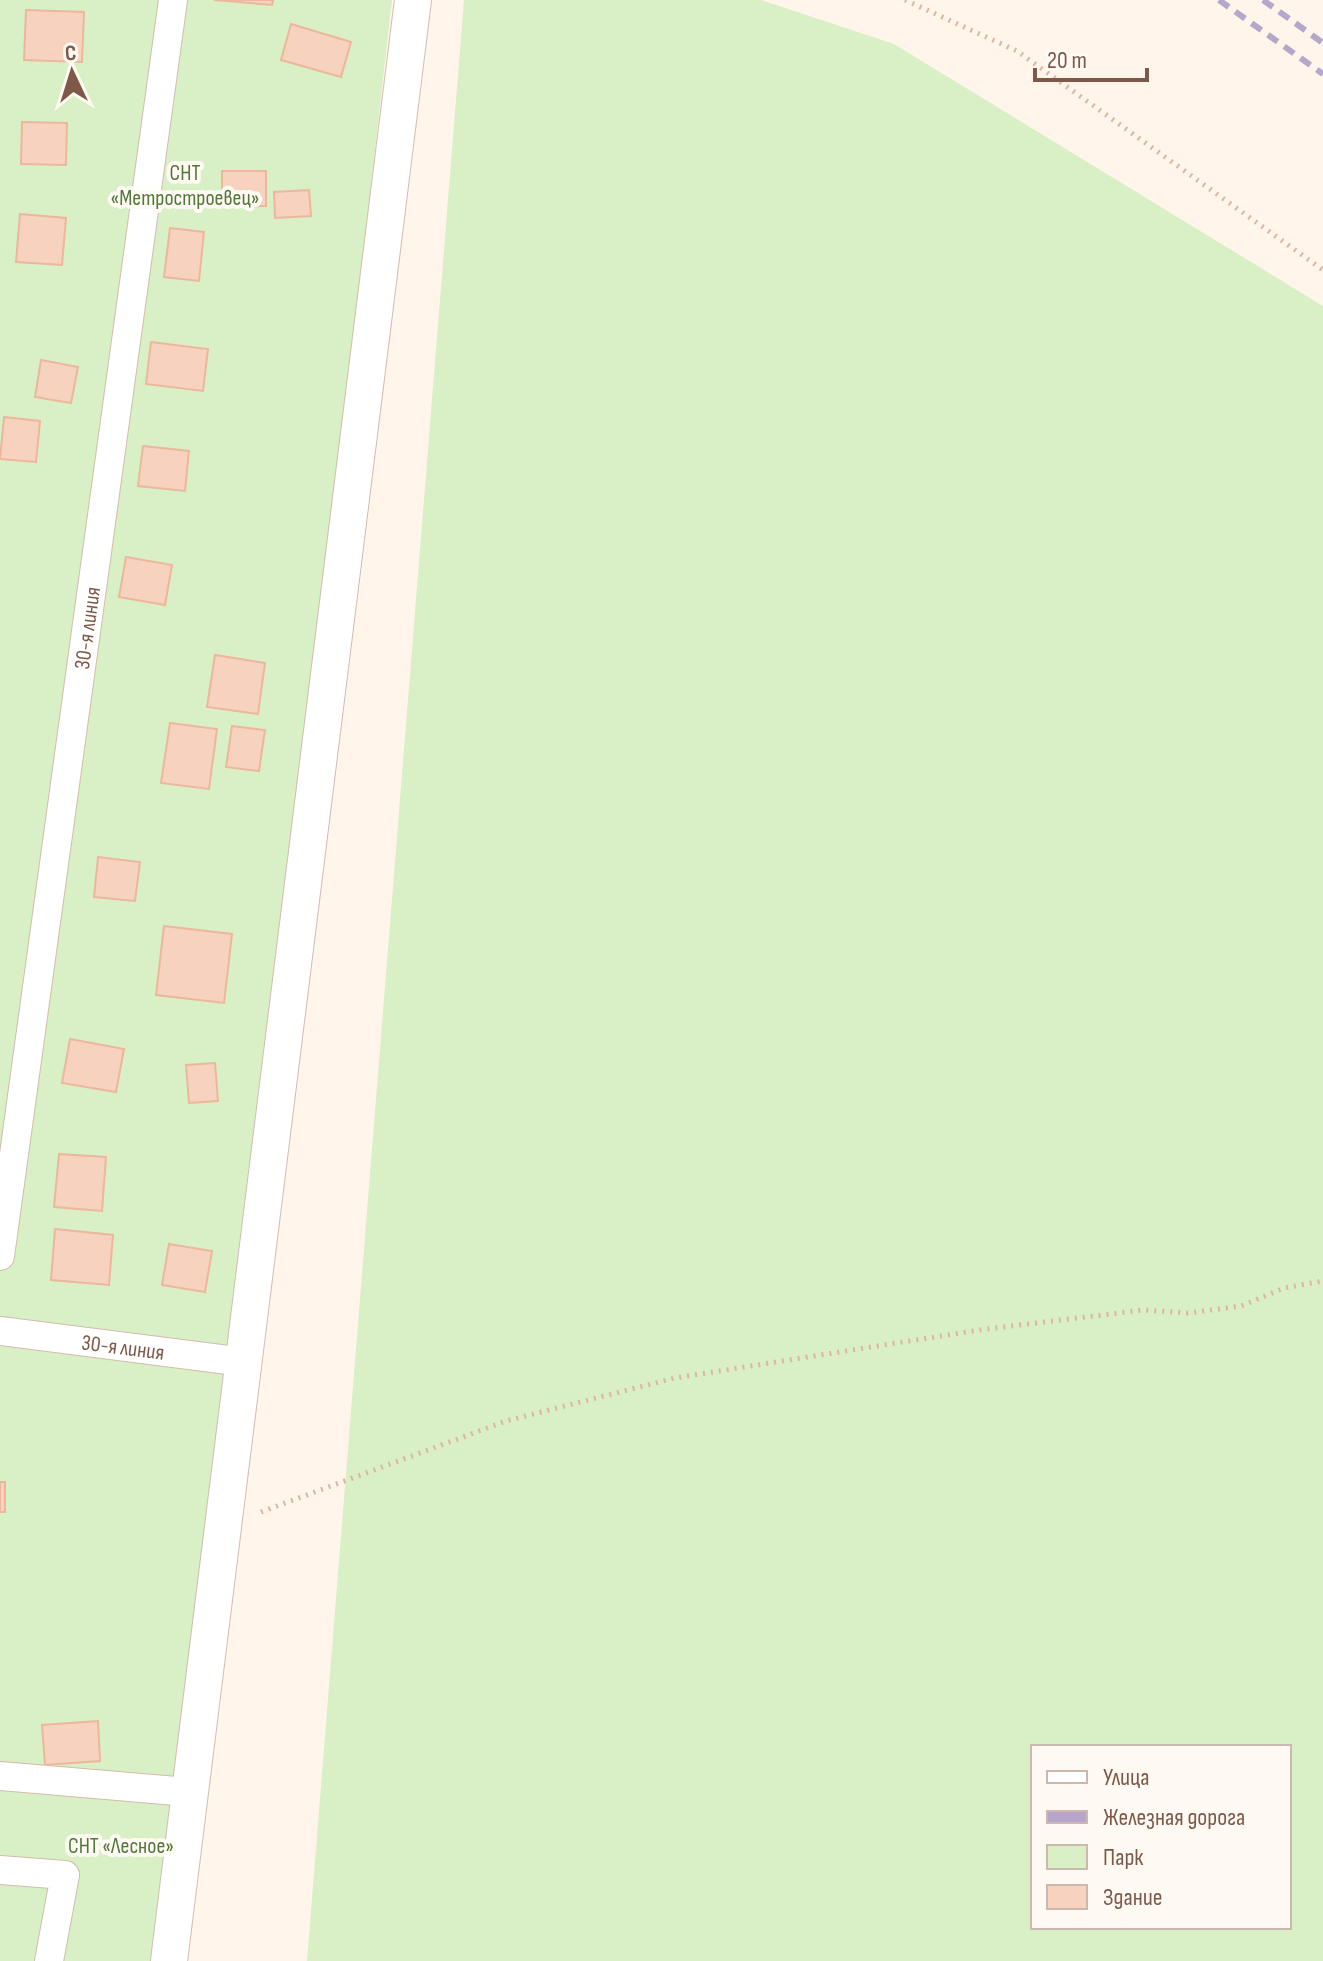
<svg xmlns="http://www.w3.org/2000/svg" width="1323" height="1961" viewBox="0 0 1323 1961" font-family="'Sofia Sans Condensed',sans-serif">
<rect width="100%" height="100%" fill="#fff5ea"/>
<path fill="#d9efc5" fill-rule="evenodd" d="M 0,0 L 392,0 L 169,1961 L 0,1961 Z
M 464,0 L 761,0 L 894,44 L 1323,306 L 1323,1961 L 307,1961 ZM 1033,1747 L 1289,1747 L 1289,1927 L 1033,1927 Z"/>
<path fill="#f7d2be" stroke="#ecb79c" stroke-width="2" d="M 214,0 L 273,0 L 272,5 Z
M 26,10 L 84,12 L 82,62 L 24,60 Z
M 291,24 L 351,42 L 341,77 L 281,60 Z
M 22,122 L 67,123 L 66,165 L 21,164 Z
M 222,171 L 266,171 L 266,206 L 222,207 Z
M 309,190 L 311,216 L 275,218 L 274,192 Z
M 20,214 L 66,218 L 62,265 L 16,262 Z
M 170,228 L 204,232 L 199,281 L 164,277 Z
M 151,342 L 208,349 L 203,391 L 146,384 Z
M 41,360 L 78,367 L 71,403 L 35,397 Z
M 4,417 L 40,421 L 36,462 L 0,459 Z
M 143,446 L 189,451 L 185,491 L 138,486 Z
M 126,557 L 172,565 L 165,605 L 119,597 Z
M 215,655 L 265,663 L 258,714 L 207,707 Z
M 170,723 L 217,729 L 209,789 L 161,783 Z
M 232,726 L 265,730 L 259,771 L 226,767 Z
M 98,857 L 140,862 L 135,901 L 94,897 Z
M 164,926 L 232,934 L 224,1003 L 156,995 Z
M 70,1039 L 124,1049 L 116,1092 L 62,1083 Z
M 215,1063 L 218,1101 L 189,1103 L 186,1065 Z
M 59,1154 L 106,1157 L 102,1211 L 54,1207 Z
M 55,1229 L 113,1235 L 109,1285 L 51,1280 Z
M 169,1244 L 212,1251 L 205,1292 L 162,1285 Z
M 0,1482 L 5,1482 L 5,1512 L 0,1512 Z
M 98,1721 L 100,1761 L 45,1765 L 42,1725 Z"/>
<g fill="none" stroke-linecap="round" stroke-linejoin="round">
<g stroke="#d3bcad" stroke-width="30">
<g id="minor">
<path id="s1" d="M 0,1256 L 173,0"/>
<path id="s2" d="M 0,1331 L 244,1362"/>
<path d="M 0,1776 L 188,1792"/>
<path d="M 0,1870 L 65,1875 L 49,1961"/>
</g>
</g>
<g stroke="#d3bcad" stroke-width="38">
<path id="tertiary" d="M 169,1961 L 413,0"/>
</g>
<path stroke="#deb5a0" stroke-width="5" stroke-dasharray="2 6" stroke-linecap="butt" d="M 905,0 L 1017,51 L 1323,270
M 261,1512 L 506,1421 L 675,1378 L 979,1330 L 1143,1310 L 1188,1313 L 1241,1306 L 1284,1288 L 1323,1281"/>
<use href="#minor" stroke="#fff" stroke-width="28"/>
<use href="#tertiary" stroke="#fff" stroke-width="36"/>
<path stroke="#b8a5cc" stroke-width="6" stroke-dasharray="12 8" stroke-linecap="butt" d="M 1219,0 L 1323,74
M 1263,0 L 1323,43"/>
</g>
<g text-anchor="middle" stroke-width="8" stroke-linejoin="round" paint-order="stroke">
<g font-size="22" fill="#4f783a" stroke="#fff9f3">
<text x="185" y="180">СНТ<tspan x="185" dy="25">«Метростроевец»</tspan></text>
<text x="121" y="1853">СНТ «Лесное»</text>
</g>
<g font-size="22" fill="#7e5949" stroke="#fff9f3">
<text dy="8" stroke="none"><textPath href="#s1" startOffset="634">30-я линия</textPath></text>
<text dy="8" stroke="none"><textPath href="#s2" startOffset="124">30-я линия</textPath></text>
</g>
</g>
<rect x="1031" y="1745" width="260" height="184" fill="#fff9f3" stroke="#cbb9af" stroke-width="2"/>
<rect x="1047" y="1771" width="40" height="12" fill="#ffffff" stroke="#cbb9af" stroke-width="2"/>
<text x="1103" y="1785" font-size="24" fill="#7e5949">Улица</text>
<rect x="1047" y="1811" width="40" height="12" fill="#b8a5cc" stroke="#cbb9af" stroke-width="2"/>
<text x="1103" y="1825" font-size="24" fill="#7e5949">Железная дорога</text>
<rect x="1047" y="1845" width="40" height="24" fill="#d9efc5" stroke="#cbb9af" stroke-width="2"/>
<text x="1103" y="1865" font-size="24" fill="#7e5949">Парк</text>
<rect x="1047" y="1885" width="40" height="24" fill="#f7d2be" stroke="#cbb9af" stroke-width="2"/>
<text x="1103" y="1905" font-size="24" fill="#7e5949">Здание</text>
<g transform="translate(72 72) rotate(356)" stroke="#fff9f3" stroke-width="6" paint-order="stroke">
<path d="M0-6L14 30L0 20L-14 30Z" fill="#7e5949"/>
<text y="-12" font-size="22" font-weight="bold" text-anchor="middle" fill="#7e5949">С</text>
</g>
<path d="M1035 68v12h112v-12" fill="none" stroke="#7e5949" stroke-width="4"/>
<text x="1047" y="68" font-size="24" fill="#7e5949" stroke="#fff9f3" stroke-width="6" paint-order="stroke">20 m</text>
</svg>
